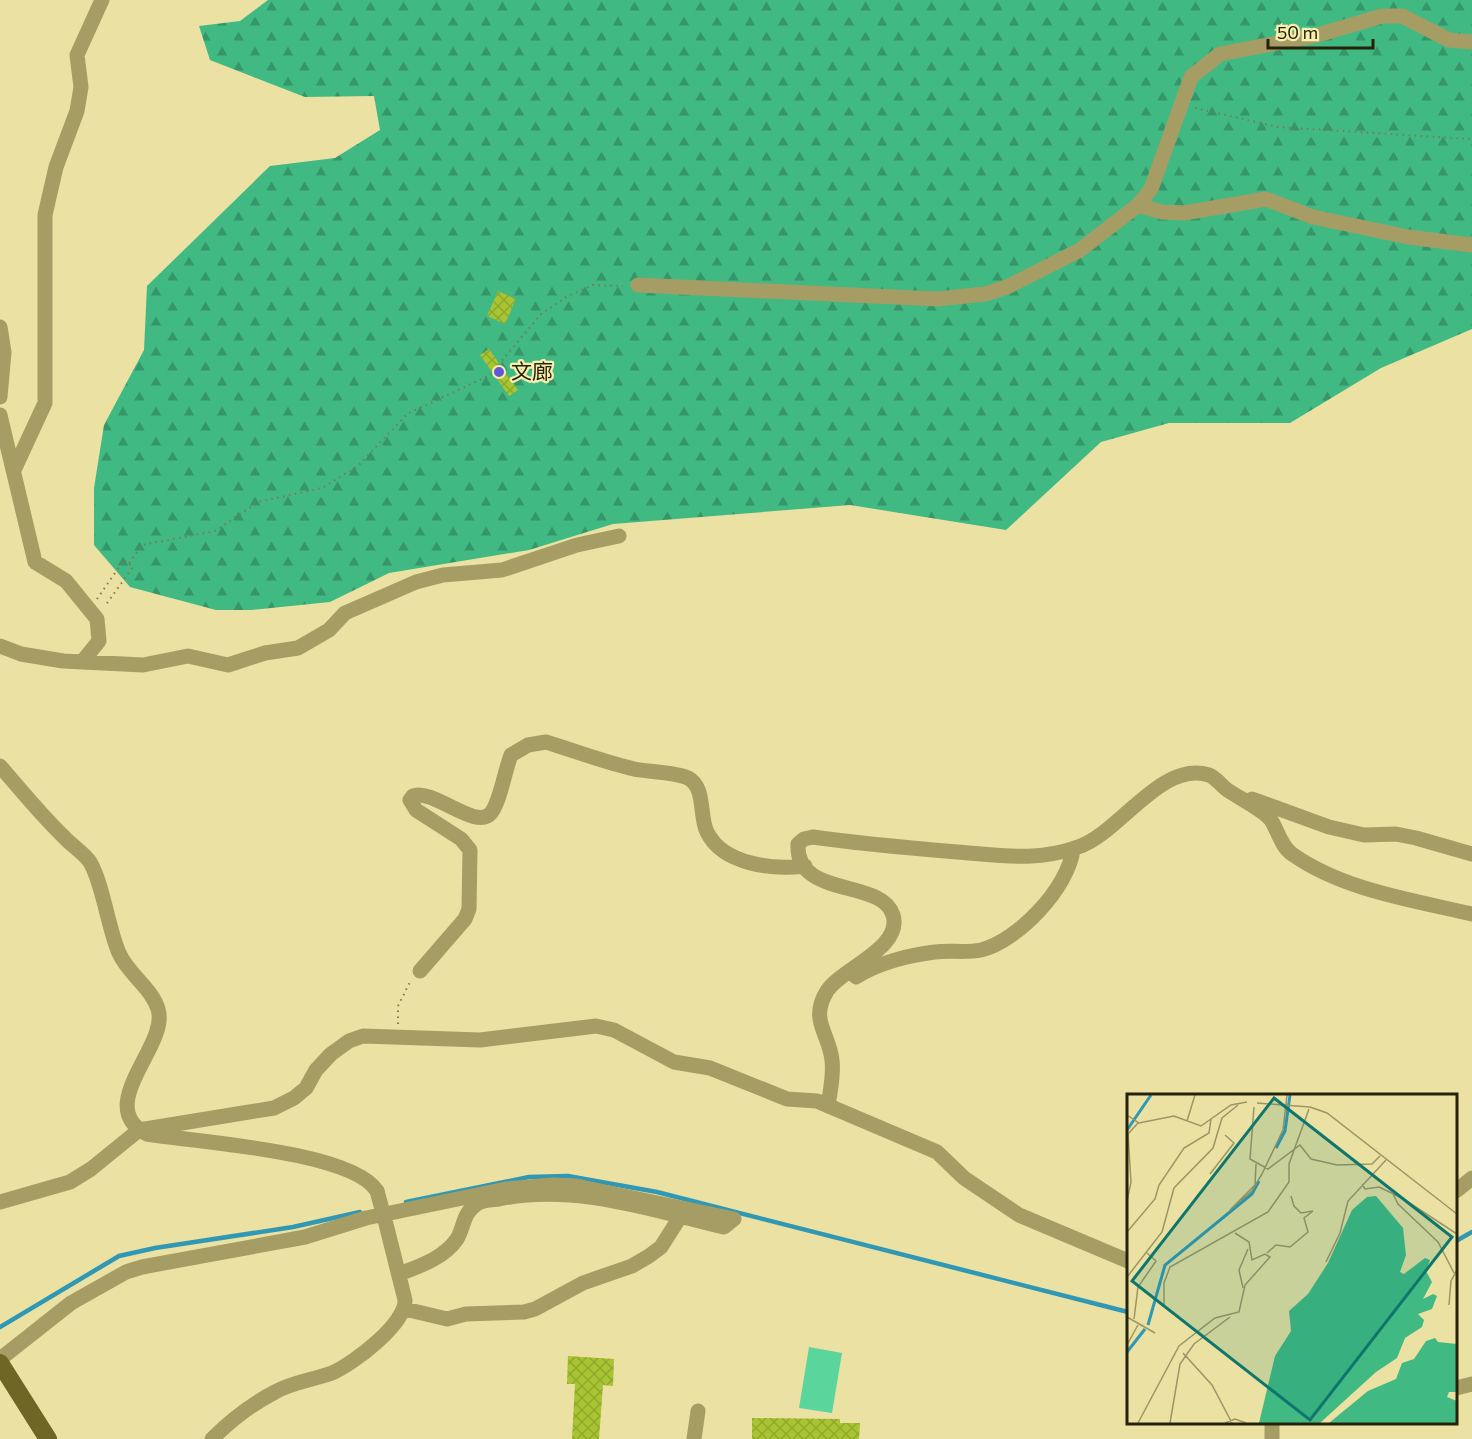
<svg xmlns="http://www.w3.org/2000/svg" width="1472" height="1439" viewBox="0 0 1472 1439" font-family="Commissioner,'Noto Sans SC',sans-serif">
<defs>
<pattern id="forest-firs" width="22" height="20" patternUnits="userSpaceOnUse" patternTransform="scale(1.5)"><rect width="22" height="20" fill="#40b983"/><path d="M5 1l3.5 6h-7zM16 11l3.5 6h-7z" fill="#359669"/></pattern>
<pattern id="building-cross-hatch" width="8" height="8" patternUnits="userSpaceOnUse" patternTransform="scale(1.5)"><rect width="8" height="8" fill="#a8c432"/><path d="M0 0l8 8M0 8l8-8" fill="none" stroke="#90a82b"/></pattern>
</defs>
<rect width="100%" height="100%" fill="#eae1a3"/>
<path fill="url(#forest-firs)" d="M 268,0 L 1472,0 L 1472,329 L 1381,368 L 1290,423 L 1169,423 L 1101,442 L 1006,530 L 850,505 L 613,524 L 529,550 L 389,573 L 330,602 L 251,610 L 216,610 L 130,587 L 94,545 L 94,488 L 104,425 L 144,350 L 147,286 L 270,166 L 335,158 L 380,130 L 374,96 L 305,97 L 210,60 L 199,26 L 240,21 Z"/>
<path fill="#5ad59b" d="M 809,1347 L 842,1353 L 832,1413 L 799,1408 Z"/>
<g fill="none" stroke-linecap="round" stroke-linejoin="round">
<path stroke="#3098b4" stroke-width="4.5" d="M 406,1202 L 529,1177 L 568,1176 L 657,1192 L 1128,1312
M 1456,1241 L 1472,1232
M 0,1327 L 119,1256 L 155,1248 L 293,1227 L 360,1212"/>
</g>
<path fill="url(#building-cross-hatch)" d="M 498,291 L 516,299 L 505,324 L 487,316 Z
M 489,349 L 518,390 L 509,396 L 480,355 Z
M 568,1356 L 614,1359 L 613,1386 L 603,1385 L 599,1439 L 572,1439 L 575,1384 L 567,1384 Z
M 752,1418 L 840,1419 L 840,1423 L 860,1423 L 859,1439 L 752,1439 Z"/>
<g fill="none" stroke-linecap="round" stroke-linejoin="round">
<path stroke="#7f794f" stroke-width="2" stroke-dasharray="1.5 4.5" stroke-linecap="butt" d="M 1195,108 L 1278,127 L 1472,139
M 129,563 L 142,545 L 215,531 L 258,502 L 322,488 L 358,466 L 407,414 L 490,375 L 541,314 L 568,296 L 593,285 L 623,286
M 97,599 L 124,560 L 133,567 L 105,606
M 398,1024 L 398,1006 L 410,982"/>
<path stroke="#a69d65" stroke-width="15" d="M 1138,205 L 1162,212 L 1184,213 L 1266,199 L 1313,217 L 1408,237 L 1472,245
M 638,285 L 937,299 L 985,294 L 1007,287 L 1080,250 L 1138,205 L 1151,189 L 1191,77 L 1220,54 L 1314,36 L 1382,16 L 1402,16 L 1449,40 L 1472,42
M 0,327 L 4,352 L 0,397
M 0,415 L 35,562 L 66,581 L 97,619 L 99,641 L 82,662
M 14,470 L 45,403 L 45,215 L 56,167 L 77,111 L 81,87 L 77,55 L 102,0
M 0,646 L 21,654 L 63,661 L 143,665 L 188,656 L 228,665 L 265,653 L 298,648 L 329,630 L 345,613 L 416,582 L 443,575 L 502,570 L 577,545 L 619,536
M 0,766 C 21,790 41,815 64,837 C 71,845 84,853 90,862 C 103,884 108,928 119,953 C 128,974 151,987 158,1009 C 170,1045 92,1106 147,1134 C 195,1142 352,1151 377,1191
M 1252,799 L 1329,827 L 1364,835 L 1396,834 L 1416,838 L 1472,854
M 420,971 L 465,919 L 469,909 L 470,850 L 461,839 L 416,810 L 410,800 L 413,796 C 433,788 476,831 491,813 C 500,802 505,770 511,755 L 528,745 L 546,742 C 575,751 604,762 634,769 C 648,772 675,772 688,778 C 706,787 699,817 707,832 C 723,865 774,870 805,866
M 856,977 C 878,963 909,955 935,952 C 950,950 966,953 981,950 C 1018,941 1069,887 1073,849
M 828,1106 C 830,1091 834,1076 832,1060 C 829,1033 809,1020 827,991 C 842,968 903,948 893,915 C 882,878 795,899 798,844 L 804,839 L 813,837 C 861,844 909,848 957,852 C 1000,855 1036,862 1078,847 C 1120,833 1161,760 1209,775 C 1215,777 1221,785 1226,789 C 1237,797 1264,810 1271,820 C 1278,831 1281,846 1292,854 C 1343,890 1412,900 1472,914
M 1456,1191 L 1472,1178
M 0,1202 L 70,1182 L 91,1169 L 139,1130 L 274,1108 L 294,1098 L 306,1088 L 316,1070 L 331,1054 L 349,1041 L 363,1036 L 480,1040 L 596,1026 L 614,1030 L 674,1062 L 710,1068 L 787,1099 L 817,1101 L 937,1152 L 964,1178 L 1019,1215 L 1128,1261
M 405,1309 L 447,1319 L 466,1314 L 524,1312 L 535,1309 L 583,1283 L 632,1266 L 649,1256 L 661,1247 L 680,1217
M 0,1359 L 71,1303 L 126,1272 L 142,1267 L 305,1237 L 366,1218 L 506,1189 L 553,1185 L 576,1186 L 734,1219 L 724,1227 C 652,1210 574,1183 499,1199 C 493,1200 482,1200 477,1204 C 463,1212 464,1228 457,1239 C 444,1258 420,1266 399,1274
M 1456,1388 L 1472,1384
M 1272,1422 L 1272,1439
M 212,1439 C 231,1420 252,1404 275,1392 C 293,1382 313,1380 332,1373 C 353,1364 406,1324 405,1300 L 385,1220
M 694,1439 L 698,1411"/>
<path stroke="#6f6524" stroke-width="18" d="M 0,1363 L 48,1439"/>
<path stroke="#a69d65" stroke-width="15" d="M 377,1191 L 385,1220"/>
</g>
<circle fill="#5f5ad3" stroke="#f8eeaf" stroke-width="2" cx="499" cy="372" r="6"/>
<g text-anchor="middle" stroke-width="4.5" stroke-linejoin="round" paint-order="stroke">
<g font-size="21" fill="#262209" stroke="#f8eeaf" text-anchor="start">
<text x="511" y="379">文廊</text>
</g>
</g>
<g transform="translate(1127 1094)">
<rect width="330" height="330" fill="#eae1a3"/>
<path d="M 249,102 L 276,134 L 279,161 L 273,178 L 277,180 L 298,164 L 303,166 L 299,177 L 305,188 L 296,205 L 306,200 L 310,202 L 305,215 L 291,220 L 297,226 L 295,233 L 278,244 L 270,264 L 249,278 L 193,329 L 132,329 L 148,262 L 164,237 L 162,217 L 181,200 L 201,169 L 225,116 L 240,103 ZM 308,244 L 311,248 L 330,250 L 330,298 L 322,298 L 320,303 L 330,307 L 330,329 L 202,329 L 241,297 L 269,285 L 275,269 L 287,265 L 299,247 Z" fill="#40b983"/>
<path fill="none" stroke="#3098b4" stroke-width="3" d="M 0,36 L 24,1M 149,54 L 158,37 L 163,1M 21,231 L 38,171 L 125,100 L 132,87M 0,258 L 18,235"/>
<path fill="none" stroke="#9c9565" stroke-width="1.5" d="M 130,9 L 183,13 L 200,19 L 330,120M 127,13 L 123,65 L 141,75 L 173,51 L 184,65 L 210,71 L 245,70 L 253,62M 0,21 L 12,29 L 47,22 L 74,32 L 104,11 L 120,8M 60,27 L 68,1M 129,70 L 128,91 L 103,116 L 125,97 L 135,80 L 156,36 L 160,1M 83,80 L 107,49 L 98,41M 235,90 L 238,95 L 252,93 L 275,104 L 330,140M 266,100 L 271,110 L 311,148 L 327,179M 0,107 L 4,88 L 1,40 L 11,29M 0,138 L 28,105 L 32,91 L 57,54 L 82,39 L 84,25M 140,159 L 149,151 L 163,153 L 181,138 L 177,124 L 186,117 L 174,119 L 167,112 L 164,102M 199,168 L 213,139 L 221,107 L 259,66M 0,183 L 35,138 L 47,94 L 86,54 L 95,24 L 111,11M 116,194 L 112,176 L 121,155M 322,211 L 324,187 L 330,176M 37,213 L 37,189 L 43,173 L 141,118 L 162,88 L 162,70 L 182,15M 0,223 L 28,239M 7,225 L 11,193 L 29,167 L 20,159M 0,251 L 12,229M 56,259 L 85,291 L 105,329M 11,329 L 52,252 L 88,224 L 112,218 L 118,191 L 143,163 L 138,160 L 125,166 L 122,148 L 108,139M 43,329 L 53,270 L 67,250 L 103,223M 98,329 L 108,325 L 119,329"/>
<path fill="#0f766e" fill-opacity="0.15" stroke="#0f766e" stroke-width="3" d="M 147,4 L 325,143 L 183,326 L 5,187 Z"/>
<rect width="330" height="330" fill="none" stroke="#262209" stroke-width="3"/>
</g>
<path d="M1268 39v9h105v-9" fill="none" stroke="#262209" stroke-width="3"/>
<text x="1277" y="39" font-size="18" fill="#262209" stroke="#f8eeaf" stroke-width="4.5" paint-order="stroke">50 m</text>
</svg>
